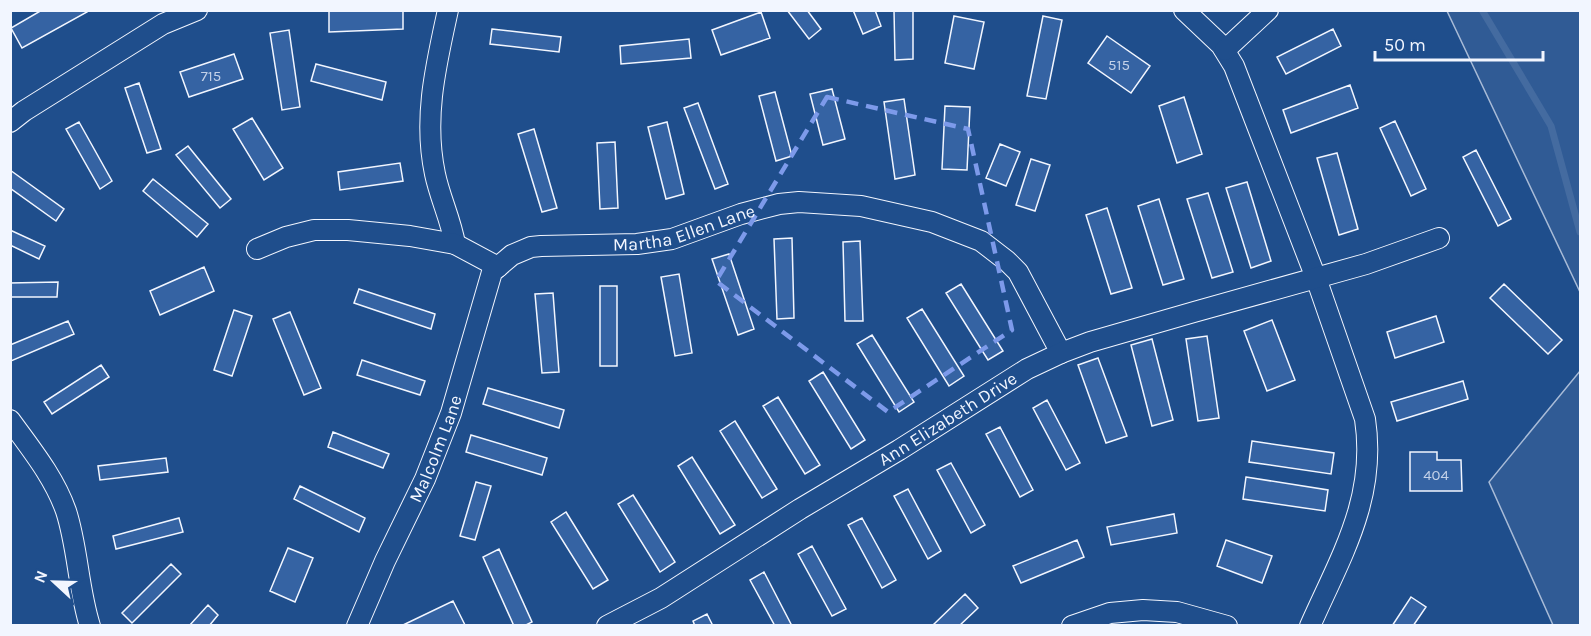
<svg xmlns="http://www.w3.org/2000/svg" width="1591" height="636" viewBox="0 0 1591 636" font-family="Karla,sans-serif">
<rect width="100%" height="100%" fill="#1f4e8c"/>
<path fill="#305b95" stroke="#a8bbd7" stroke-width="1.5" d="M 1447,11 L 1580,11 L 1580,292 Z
M 1580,371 L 1580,625 L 1553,625 L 1489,482 Z"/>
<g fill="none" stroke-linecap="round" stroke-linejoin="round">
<path stroke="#446ba0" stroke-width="7" d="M 1482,10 L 1551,126 L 1580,232"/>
</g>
<path fill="#3563a3" stroke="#f2f6ff" stroke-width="1.5" d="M 42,10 L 86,10 L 87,12 L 22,48 L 11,28 Z
M 329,10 L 403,10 L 403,29 L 329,32 Z
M 787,10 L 807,10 L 821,29 L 809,39 Z
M 853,10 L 875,10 L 881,26 L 863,34 Z
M 894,10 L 913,10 L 913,59 L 895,60 Z
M 761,12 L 770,38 L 721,55 L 712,30 Z
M 954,16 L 984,22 L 974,69 L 945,63 Z
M 1043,16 L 1062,20 L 1046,99 L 1027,96 Z
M 492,29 L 561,37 L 559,52 L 490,44 Z
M 1333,29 L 1341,46 L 1286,74 L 1277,57 Z
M 289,30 L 300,107 L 282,110 L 270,33 Z
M 1107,36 L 1150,66 L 1131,93 L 1088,63 Z
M 689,39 L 691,58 L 621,64 L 620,46 Z
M 234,54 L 243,79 L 189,97 L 180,72 Z
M 316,64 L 386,82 L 382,100 L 311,81 Z
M 139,83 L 161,149 L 147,153 L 125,88 Z
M 1350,85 L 1358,108 L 1291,133 L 1283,110 Z
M 832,89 L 845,139 L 823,145 L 810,94 Z
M 775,92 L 792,156 L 776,161 L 759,96 Z
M 1184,97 L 1202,154 L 1177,163 L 1159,106 Z
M 904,99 L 915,175 L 895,179 L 884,102 Z
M 698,103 L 728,184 L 715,189 L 684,108 Z
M 945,106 L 970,107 L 967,170 L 942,169 Z
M 252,118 L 283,168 L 264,180 L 233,129 Z
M 1395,121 L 1426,189 L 1411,196 L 1380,128 Z
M 79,122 L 112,181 L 100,189 L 66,129 Z
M 667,122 L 684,194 L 666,199 L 648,127 Z
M 534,129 L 557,208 L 542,212 L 518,134 Z
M 615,142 L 618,208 L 600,209 L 597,143 Z
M 1000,144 L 1020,152 L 1006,186 L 986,178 Z
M 188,146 L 231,199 L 220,208 L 176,155 Z
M 1476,150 L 1511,219 L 1498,226 L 1463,157 Z
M 1337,153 L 1358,229 L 1339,235 L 1317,158 Z
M 1031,159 L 1050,165 L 1035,211 L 1016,205 Z
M 400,163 L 403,181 L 340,190 L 338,172 Z
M 10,170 L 64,209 L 56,221 L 10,188 Z
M 153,179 L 208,224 L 197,237 L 143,191 Z
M 1247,182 L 1271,261 L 1251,268 L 1226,188 Z
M 1208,193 L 1233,272 L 1212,278 L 1187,199 Z
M 1159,199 L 1184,279 L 1163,285 L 1138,206 Z
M 1107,208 L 1132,288 L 1111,294 L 1086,215 Z
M 10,230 L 45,246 L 39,259 L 10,245 Z
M 792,238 L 794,318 L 777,319 L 774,239 Z
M 860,241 L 863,321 L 845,321 L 843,242 Z
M 729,254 L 754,329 L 738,335 L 712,259 Z
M 204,267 L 214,291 L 160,315 L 150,291 Z
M 679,274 L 692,353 L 675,356 L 661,277 Z
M 58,282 L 57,297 L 10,297 L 10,283 Z
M 961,284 L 1003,351 L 988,360 L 946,293 Z
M 1504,284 L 1562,340 L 1548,354 L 1490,298 Z
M 600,286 L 617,286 L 617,366 L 600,366 Z
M 359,289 L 435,314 L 431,329 L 354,303 Z
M 553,293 L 559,372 L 542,373 L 535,294 Z
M 922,309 L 964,376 L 949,386 L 907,318 Z
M 234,310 L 252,316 L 232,376 L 214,370 Z
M 290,312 L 321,388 L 304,395 L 273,319 Z
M 1436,316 L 1444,342 L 1395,358 L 1387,332 Z
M 1272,320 L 1295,380 L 1267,391 L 1244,331 Z
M 68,321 L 74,334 L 11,361 L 10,345 Z
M 872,335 L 914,402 L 899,412 L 857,344 Z
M 1207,336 L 1219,418 L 1198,421 L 1186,339 Z
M 1152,339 L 1173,420 L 1152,426 L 1131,345 Z
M 1098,358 L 1127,436 L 1106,443 L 1078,365 Z
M 362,360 L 425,381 L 420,395 L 357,375 Z
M 101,365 L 109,377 L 52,414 L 44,402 Z
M 823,372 L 865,440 L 851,449 L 809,381 Z
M 1463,381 L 1468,399 L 1397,421 L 1391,402 Z
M 488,388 L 564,410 L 559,428 L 483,404 Z
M 778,397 L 820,465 L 805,474 L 763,406 Z
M 1047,400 L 1080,463 L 1066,470 L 1033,408 Z
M 735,421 L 777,489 L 762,498 L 720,431 Z
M 1000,427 L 1033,490 L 1020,497 L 986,434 Z
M 333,432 L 389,454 L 383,468 L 328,447 Z
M 471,435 L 547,458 L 542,475 L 466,452 Z
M 1252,441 L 1334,453 L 1331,474 L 1249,462 Z
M 1410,452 L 1437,452 L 1437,460 L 1461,460 L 1462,491 L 1410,491 Z
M 692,457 L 735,525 L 720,534 L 678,466 Z
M 166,458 L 168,472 L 100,480 L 98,466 Z
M 951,463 L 985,525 L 971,533 L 937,470 Z
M 1246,477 L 1328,490 L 1325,511 L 1243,499 Z
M 476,482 L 491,486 L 475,540 L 460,536 Z
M 300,486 L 365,518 L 359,532 L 294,499 Z
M 908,489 L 941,551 L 928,559 L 894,496 Z
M 633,495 L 675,562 L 660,572 L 618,504 Z
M 566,512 L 608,580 L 593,589 L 551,522 Z
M 1174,514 L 1177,533 L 1111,545 L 1107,527 Z
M 179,518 L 183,532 L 116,549 L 113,536 Z
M 862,518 L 896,580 L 882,588 L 848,525 Z
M 1077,540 L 1084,557 L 1021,583 L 1013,566 Z
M 1226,540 L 1272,556 L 1262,583 L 1217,566 Z
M 812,546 L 846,609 L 832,616 L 798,554 Z
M 288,548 L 313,558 L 295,602 L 270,591 Z
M 499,549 L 532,622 L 524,626 L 514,626 L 483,557 Z
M 171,564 L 181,574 L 132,623 L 122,613 Z
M 764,572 L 792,626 L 775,626 L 750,580 Z
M 965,594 L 978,608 L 959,626 L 932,626 Z
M 1411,597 L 1426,607 L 1413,626 L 1392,626 Z
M 453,601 L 465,625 L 401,626 Z
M 208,605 L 218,615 L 209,626 L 189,626 Z
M 707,614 L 713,626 L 695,626 L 693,621 Z"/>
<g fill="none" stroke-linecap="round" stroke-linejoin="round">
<g stroke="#f2f6ff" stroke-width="22">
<g id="street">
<path d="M 448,10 C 436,65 423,118 435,174 C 440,198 451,220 455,244"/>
<path d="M 1184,10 L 1221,45 L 1234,66 L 1316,278 L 1365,419 C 1377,498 1341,556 1310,626"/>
<path d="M 1225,50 L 1268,10"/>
<path d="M 10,122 L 24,111 L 163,24 L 197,10"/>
<path d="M 257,249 L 286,237 L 314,230 L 348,230 L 410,236 L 455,244 L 498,267"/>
<path d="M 10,420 C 31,449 54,477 66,511 C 78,548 78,588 90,626"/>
<path id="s1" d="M 357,626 L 385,561 L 425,479 L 451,413 L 492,272 L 512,255 L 531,247 L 541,246 L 637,244 L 672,239 L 741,214 L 779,204 L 799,202 L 861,206 L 932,222 L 981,241 L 1007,261 L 1018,272 L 1061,353"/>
<path id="s2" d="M 607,626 L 661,598 L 800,509 L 899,450 L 1027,369 L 1061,353 L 1090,342 L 1194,312 L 1366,264 L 1439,238"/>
<path d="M 1072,626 L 1110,613 L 1143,610 L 1177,612 L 1227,626"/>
</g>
</g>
<use href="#street" stroke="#1f4e8c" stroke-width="20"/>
</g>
<path fill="none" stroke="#7d9aea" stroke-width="4.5" stroke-dasharray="12 8" stroke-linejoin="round" d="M 827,97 L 968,129 L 1012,330 L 888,412 L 716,281 Z"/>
<g text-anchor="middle" stroke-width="4.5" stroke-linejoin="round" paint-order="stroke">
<g font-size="15" fill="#c3d1e8">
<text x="1119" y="70">515</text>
<text x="211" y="81">715</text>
<text x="1436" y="480">404</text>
</g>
<g font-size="18" fill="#f2f6ff" stroke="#1f4e8c">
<text dy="6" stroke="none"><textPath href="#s1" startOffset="582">Martha Ellen Lane</textPath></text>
<text dy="6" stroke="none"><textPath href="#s2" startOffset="399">Ann Elizabeth Drive</textPath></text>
<text dy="6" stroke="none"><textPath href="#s1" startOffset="194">Malcolm Lane</textPath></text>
</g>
</g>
<rect width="1591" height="636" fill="none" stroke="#f2f6ff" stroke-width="24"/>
<g transform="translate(54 582) rotate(292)" stroke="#1f4e8c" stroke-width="4.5" paint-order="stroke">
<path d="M0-4.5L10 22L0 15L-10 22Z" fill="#f2f6ff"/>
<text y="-9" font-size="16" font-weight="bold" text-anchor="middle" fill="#f2f6ff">N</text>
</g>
<path d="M1375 51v9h168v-9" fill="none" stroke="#f2f6ff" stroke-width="3"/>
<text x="1384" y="51" font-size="18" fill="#f2f6ff" stroke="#1f4e8c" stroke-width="4.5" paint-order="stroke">50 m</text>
</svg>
